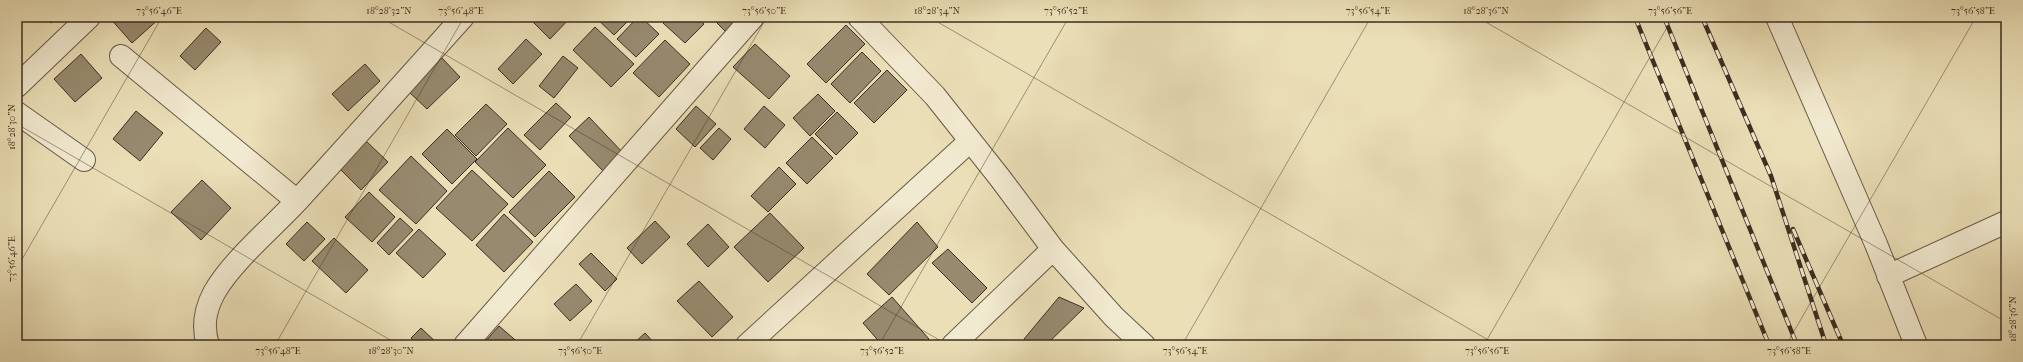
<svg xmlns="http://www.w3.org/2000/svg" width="2023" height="362" viewBox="0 0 2023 362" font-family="'IM FELL French Canon',serif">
<rect width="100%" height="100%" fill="#ebdfb7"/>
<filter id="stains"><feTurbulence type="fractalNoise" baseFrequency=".005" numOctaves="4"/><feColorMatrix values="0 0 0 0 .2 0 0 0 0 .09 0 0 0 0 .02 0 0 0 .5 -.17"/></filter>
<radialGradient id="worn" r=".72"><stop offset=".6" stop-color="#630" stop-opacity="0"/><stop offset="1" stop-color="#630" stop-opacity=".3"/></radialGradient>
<path fill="#978a6f" stroke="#3c2e21" d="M 46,17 L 58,17 L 51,23 Z
M 109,17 L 161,17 L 132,43 Z
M 530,17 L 571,17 L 550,39 L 529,18 Z
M 595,17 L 632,17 L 614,35 Z
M 638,17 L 641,17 L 659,34 L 636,57 L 617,39 Z
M 646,17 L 656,17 L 651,22 Z
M 669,17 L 697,17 L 704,24 L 685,43 L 663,23 Z
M 711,17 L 739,17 L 725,31 Z
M 846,25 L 865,44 L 826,83 L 807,64 Z
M 595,27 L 634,64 L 611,87 L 573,50 Z
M 206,28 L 221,42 L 195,70 L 180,56 Z
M 526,39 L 542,54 L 513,84 L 498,69 Z
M 665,40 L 690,64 L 659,97 L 633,73 Z
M 755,44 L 790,76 L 769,99 L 733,67 Z
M 862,52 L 881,71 L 850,103 L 831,84 Z
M 81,54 L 102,78 L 75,102 L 54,79 Z
M 563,56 L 578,68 L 554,98 L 539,86 Z
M 442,58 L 460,77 L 427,109 L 408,91 Z
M 365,64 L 380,81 L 348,111 L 332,94 Z
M 887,70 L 907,90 L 874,123 L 854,103 Z
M 818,94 L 835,111 L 810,136 L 793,118 Z
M 556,103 L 571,117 L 540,150 L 524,135 Z
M 486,104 L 507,124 L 476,156 L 455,135 Z
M 696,106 L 716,124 L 695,147 L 676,129 Z
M 764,106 L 785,125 L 765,148 L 744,129 Z
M 136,111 L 163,133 L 140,161 L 113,139 Z
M 837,112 L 858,133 L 836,155 L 815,134 Z
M 589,117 L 624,154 L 605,173 L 569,136 Z
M 508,128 L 546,165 L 513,198 L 475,162 Z
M 719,128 L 731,139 L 713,160 L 700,148 Z
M 447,129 L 477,159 L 452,184 L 422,154 Z
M 812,137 L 833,158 L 807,184 L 786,163 Z
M 365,140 L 388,162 L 361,190 L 339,168 Z
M 411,156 L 447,191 L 416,224 L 379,190 Z
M 779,167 L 796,184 L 768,212 L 751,196 Z
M 472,170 L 508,204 L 472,241 L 436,208 Z
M 549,171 L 575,197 L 535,237 L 509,212 Z
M 202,180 L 231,208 L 201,240 L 171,212 Z
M 369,192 L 395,217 L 372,242 L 345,217 Z
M 770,213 L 804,248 L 768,282 L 734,247 Z
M 504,214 L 533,242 L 504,272 L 476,245 Z
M 400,218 L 413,230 L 389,255 L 377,243 Z
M 655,221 L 670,237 L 642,264 L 627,248 Z
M 307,222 L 325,239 L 304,261 L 286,244 Z
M 917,222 L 938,247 L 889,295 L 867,274 Z
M 708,224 L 729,247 L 708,267 L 687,244 Z
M 419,229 L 446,254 L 423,278 L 396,253 Z
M 334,238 L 368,270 L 346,293 L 312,261 Z
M 948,249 L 987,288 L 972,303 L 932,263 Z
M 591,253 L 617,279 L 605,291 L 579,264 Z
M 699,281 L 733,317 L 712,337 L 677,301 Z
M 576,284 L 592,301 L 570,321 L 554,304 Z
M 892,297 L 929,339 L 922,345 L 882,345 L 863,323 Z
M 1059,297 L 1084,308 L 1046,345 L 1026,345 L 1024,339 Z
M 499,326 L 521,345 L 482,345 Z
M 421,328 L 439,345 L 417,345 L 411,338 Z
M 645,333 L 656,345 L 632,345 Z"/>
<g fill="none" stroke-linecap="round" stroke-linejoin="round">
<g stroke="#685a46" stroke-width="24">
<path id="street" d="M 859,17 L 935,96 L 1000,178 L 1053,249 L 1114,317 L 1144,345
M 1777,17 L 1876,244 L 1916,345
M 121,56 L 297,201
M 17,86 L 89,17
M 17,113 L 84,160
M 1888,276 L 2006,222
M 208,345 C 202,326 205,310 214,293 C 231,262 273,227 298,200 C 353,140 408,78 463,17
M 465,345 L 753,17
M 747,345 L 970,141
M 953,345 L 1053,249"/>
</g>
<use href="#street" stroke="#f2ead0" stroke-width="22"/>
<g stroke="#3c2e21" stroke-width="4.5">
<path id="rail" d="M 1635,17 L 1769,345
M 1664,17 L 1797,345
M 1702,17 L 1771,176 L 1826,345
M 1793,229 L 1843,345"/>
</g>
<use href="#rail" stroke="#f2ead0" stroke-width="3" stroke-dasharray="9" stroke-linecap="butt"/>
</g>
<path fill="none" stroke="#3c2e21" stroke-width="1" stroke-opacity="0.45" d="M 380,17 L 948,345M 929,17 L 1497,345M 1477,17 L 2006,322M 17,124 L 399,345M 17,268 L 162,17M 275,345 L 464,17M 577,345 L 767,17M 879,345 L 1069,17M 1182,345 L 1371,17M 1484,345 L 1673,17M 1786,345 L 1976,17"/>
<rect width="2023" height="362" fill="none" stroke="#ebdfb7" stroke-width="44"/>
<rect x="22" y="22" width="1979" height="318" fill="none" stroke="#3c2e21" stroke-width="1.5"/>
<g font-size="10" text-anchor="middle" fill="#3c2e21">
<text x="159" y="14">73°56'46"E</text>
<text x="389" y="14">18°28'32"N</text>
<text x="461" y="14">73°56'48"E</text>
<text x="764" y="14">73°56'50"E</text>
<text x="937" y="14">18°28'34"N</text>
<text x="1066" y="14">73°56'52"E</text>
<text x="1368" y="14">73°56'54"E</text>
<text x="1486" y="14">18°28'36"N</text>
<text x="1670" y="14">73°56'56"E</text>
<text x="1973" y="14">73°56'58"E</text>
<text transform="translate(11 127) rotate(-90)" y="4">18°28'30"N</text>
<text transform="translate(11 259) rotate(-90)" y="4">73°56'46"E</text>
<text transform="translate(2012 319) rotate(-90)" y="4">18°28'36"N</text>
<text x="278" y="354">73°56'48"E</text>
<text x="391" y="354">18°28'30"N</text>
<text x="580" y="354">73°56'50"E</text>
<text x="882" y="354">73°56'52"E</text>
<text x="1185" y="354">73°56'54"E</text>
<text x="1487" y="354">73°56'56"E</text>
<text x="1789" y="354">73°56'58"E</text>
</g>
<rect width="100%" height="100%" filter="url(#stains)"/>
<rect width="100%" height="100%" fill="url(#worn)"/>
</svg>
